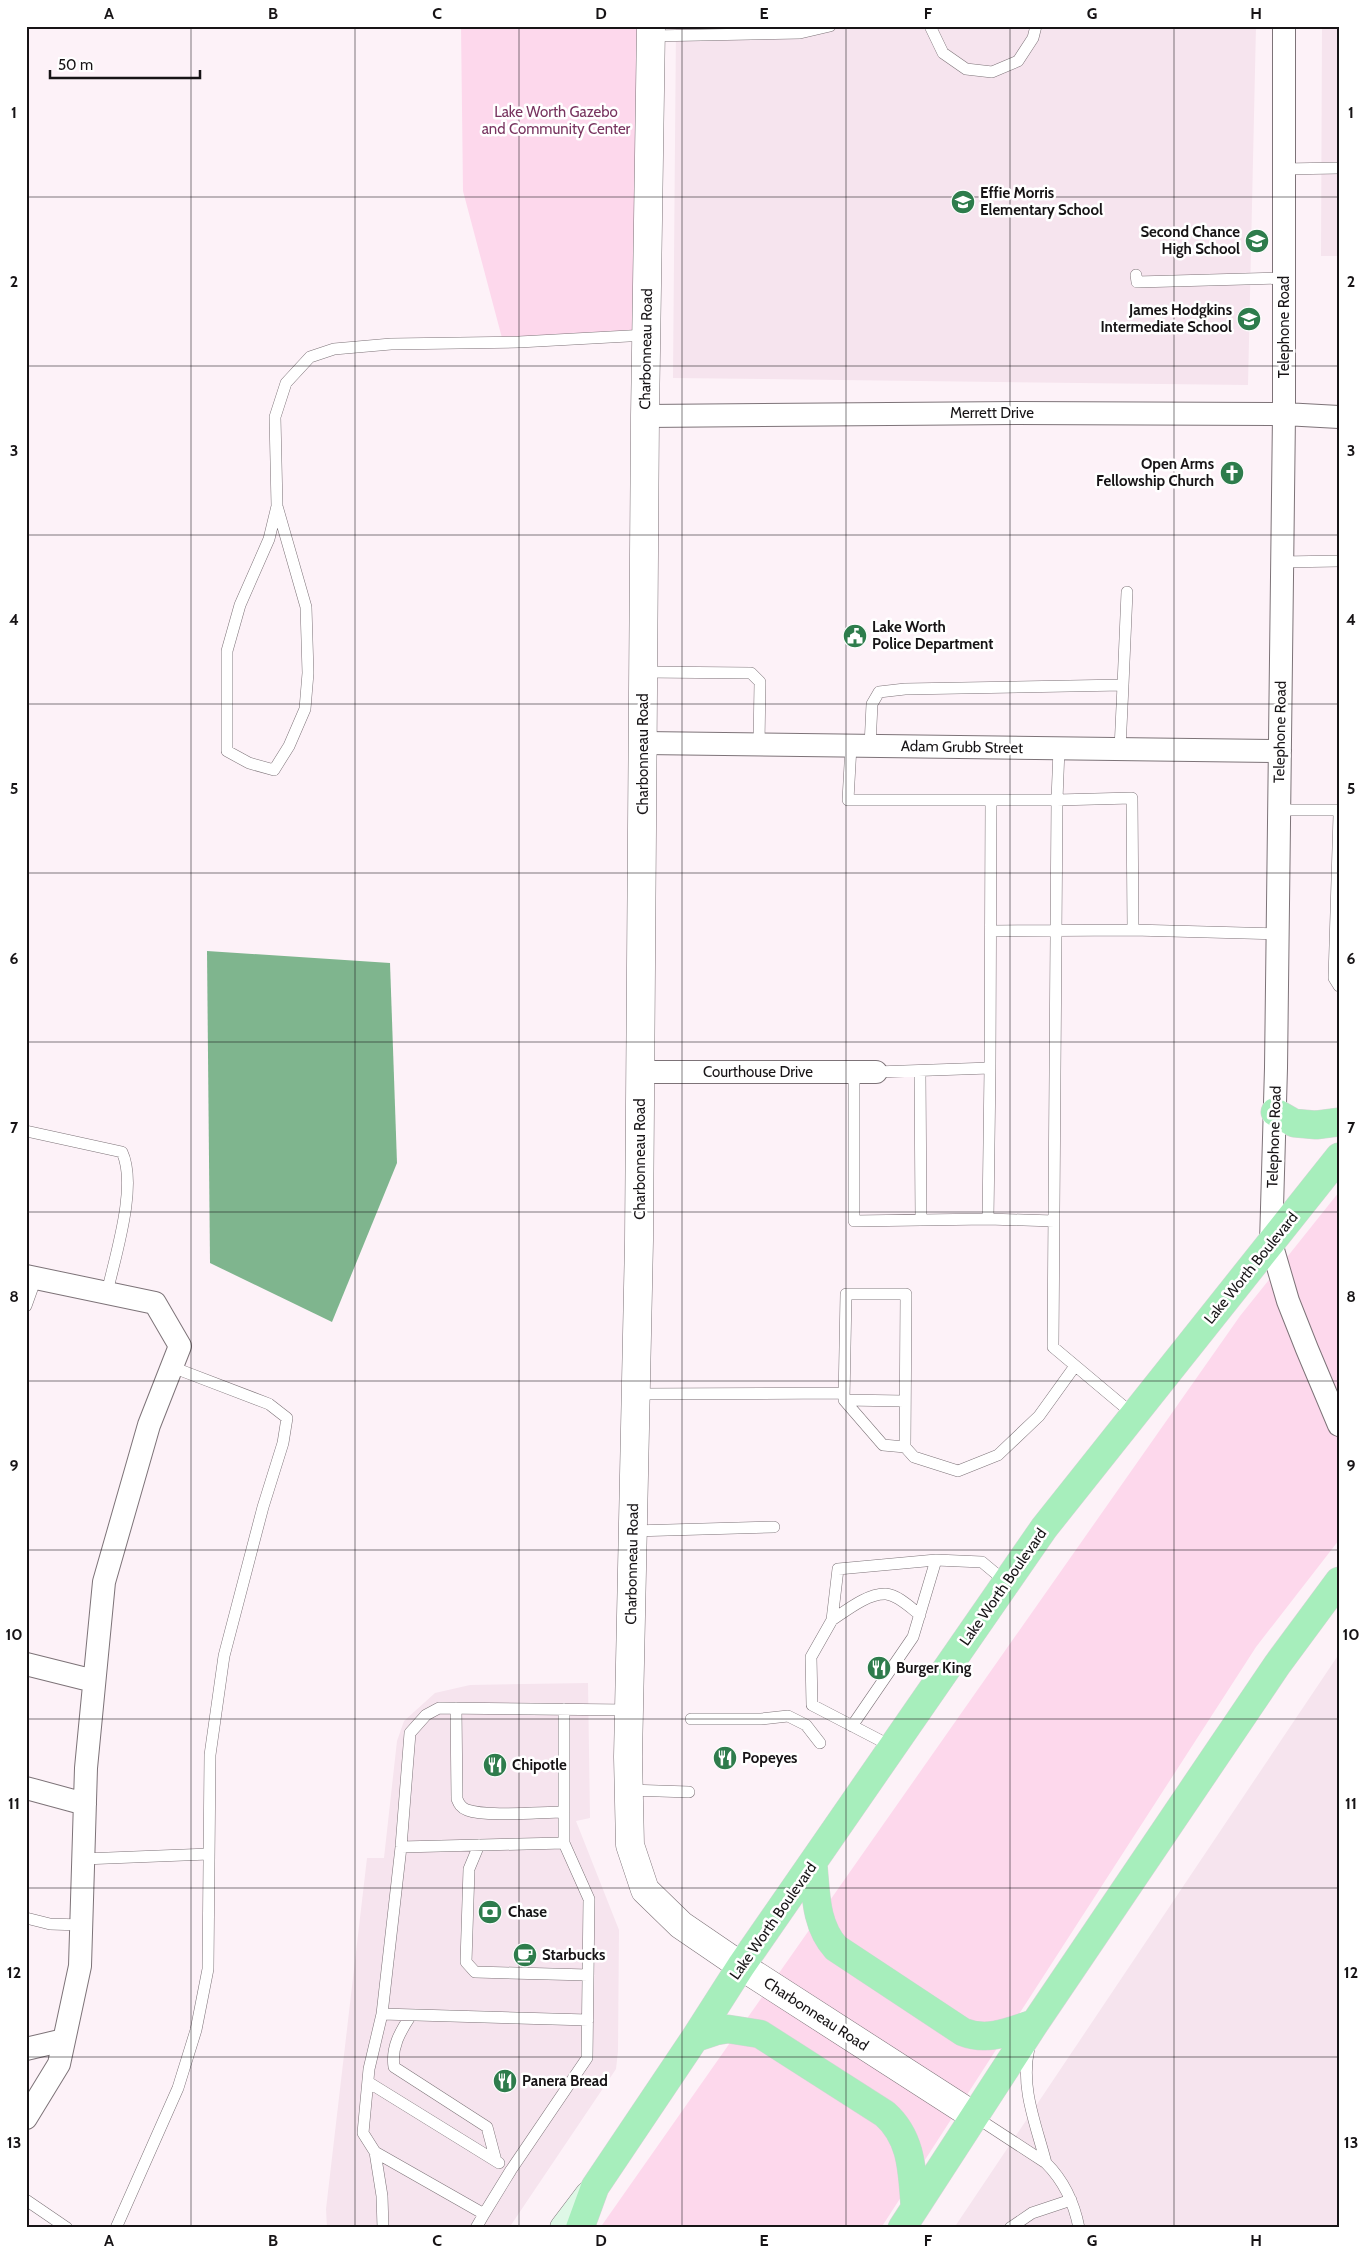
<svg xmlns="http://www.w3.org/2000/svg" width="1365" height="2254" viewBox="0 0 1365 2254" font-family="Cabin,sans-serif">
<rect width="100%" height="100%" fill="#fdf2f8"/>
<path fill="#f6e4ee" d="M 676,26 L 1256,26 L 1248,385 L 673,378 Z
M 1322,26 L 1339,26 L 1339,256 L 1321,256 Z
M 1339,1654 L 1339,2228 L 954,2228 Z
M 588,1683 L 590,1818 L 576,1821 L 619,1930 L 618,2051 L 616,2069 L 509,2228 L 327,2228 L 326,2209 L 367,1858 L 384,1858 L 397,1741 L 404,1721 L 435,1693 L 470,1685 Z"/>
<path fill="#fdd8ec" d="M 461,26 L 651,26 L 647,335 L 502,338 L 463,191 Z
M 1339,1192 L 1339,1540 L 1256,1647 L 881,2228 L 600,2228 L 1240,1316 Z"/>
<path fill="#7fb58e" d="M 207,951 L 390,963 L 397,1163 L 332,1322 L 210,1263 Z"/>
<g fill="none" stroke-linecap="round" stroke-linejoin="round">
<g stroke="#7d7378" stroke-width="12">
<path id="service" d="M 930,26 L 943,53 L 966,69 L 992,72 L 1018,61 L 1033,38 L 1036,26
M 651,36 L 800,33 L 830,26
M 1284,169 L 1339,168
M 1136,275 L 1137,282 L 1284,278
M 277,506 L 306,607 L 308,673 L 305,709 L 289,746 L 274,770 L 249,763 L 227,751 L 227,651 L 240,605 L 269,539 L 277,506 L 275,417 L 286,383 L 310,357 L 334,349 L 391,344 L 519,342 L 647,335
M 1282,562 L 1339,561
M 644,672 L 751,673 L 760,682 L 759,744
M 1123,685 L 1127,592
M 851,746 L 848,800 L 991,800
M 870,746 L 872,704 L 879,692 L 905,689 L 1123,685 L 1120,749
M 1059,749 L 1057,800 L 1132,798 L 1133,930 L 1278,934
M 1279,810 L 1339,810
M 1339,815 L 1334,978 L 1339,986
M 991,931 L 1133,930
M 990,1068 L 988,1219 L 1054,1221
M 920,1071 L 921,1220
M 854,1072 L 854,1221 L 988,1219
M 876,1072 L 990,1068 L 991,800 L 1057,800 L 1053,1347 L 1134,1415
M 26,1131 L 122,1152 C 138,1186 115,1256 107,1293
M 26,1306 L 36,1278
M 636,1394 L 844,1393
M 844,1400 L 883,1445 L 905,1447
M 904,1401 L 844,1400 L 846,1294 L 906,1294 L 905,1447 L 914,1457 L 958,1471 L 998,1455 L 1039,1416 L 1075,1366
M 633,1531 L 774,1527
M 936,1560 L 982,1562 L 1006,1582
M 832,1620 C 847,1610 868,1593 886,1594 C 898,1595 911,1608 920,1615
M 456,1708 L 457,1799 C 459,1804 461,1808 467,1810 C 486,1817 541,1812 564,1812
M 564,1709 L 564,1843 L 589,1899 L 587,2058 L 511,2170 L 484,2214 L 375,2152 L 363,2133 L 369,2069 L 382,2014 L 401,1847 L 410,1733 L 426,1715 L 439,1708 L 629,1710
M 691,1719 L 761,1719 L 788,1716 L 806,1725 L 820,1743
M 852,1726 L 913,1637 L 936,1560 L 838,1569 L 832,1620 L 811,1657 L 812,1705 L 891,1746
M 629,1790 L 689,1792
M 479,1845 L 469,1869 L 466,1962 L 475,1972 L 588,1975
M 401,1847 L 564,1843
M 83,1859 L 209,1854
M 26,1918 L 50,1924 L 81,1925
M 382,2014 L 588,2020
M 411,2015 C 400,2032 391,2047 394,2067 L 487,2127 L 496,2161
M 1029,2048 C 1020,2088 1036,2124 1046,2163
M 368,2082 L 499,2163
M 974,2116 L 1046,2163 C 1064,2181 1074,2202 1079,2228
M 375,2152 L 382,2196 L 383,2228
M 26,2200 L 67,2228
M 116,2228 L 178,2088 L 196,2030 L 208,1969 L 210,1755 L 224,1656 L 263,1507 L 283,1443 L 287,1418 L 269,1404 L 172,1367
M 476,2228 L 484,2214
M 1010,2228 L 1032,2213 L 1071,2200"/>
</g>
<g stroke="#7d7378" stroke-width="24">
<path id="minor" d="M 1284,26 L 1284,414 L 1276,1068 L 1271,1243 L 1288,1301 L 1307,1349 L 1339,1425
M 645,416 L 1016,413 L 1284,414 L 1339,417
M 644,743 L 1280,751
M 640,1072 L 876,1072
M 26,1276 L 155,1303 L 180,1346 L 149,1425 L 104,1582 L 86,1768 L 80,1966 L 59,2064 L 26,2118
M 26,1664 L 94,1681
M 26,1788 L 85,1804
M 26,2049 L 64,2040"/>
</g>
<g stroke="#7d7378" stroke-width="29">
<path id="tertiary" d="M 651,26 L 645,416 L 639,1241 L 628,1757 L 630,1845 L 645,1890 L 681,1925 L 741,1966 L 974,2116"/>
</g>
<g stroke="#7d7378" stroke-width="29">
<path id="secondary" d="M 564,2228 L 589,2195"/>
</g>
<g stroke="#d5d5d5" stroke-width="29">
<path id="trunk" d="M 1275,1112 L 1294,1123 L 1316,1125 L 1339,1122
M 813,1863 C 816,1893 815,1925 836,1948 L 963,2032 C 988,2042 1011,2031 1035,2023
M 695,2038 L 716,2031 L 728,2029 L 760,2034 L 885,2114 C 913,2139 912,2173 915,2208
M 580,2228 L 595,2187 L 695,2038 L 741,1966 L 1044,1528 L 1339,1157
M 902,2228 L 1035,2023 L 1277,1665 L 1339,1581"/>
</g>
<use href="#service" stroke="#fff" stroke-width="11"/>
<use href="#minor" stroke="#fff" stroke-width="22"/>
<use href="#tertiary" stroke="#fff" stroke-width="28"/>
<use href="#secondary" stroke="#def8e6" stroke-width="28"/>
<use href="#trunk" stroke="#a7eebc" stroke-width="28"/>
</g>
<path fill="none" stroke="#171416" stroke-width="1" stroke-opacity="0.55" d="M 191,26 L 191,2228M 355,26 L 355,2228M 519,26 L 519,2228M 682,26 L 682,2228M 846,26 L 846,2228M 1010,26 L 1010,2228M 1174,26 L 1174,2228M 26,197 L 1339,197M 26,366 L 1339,366M 26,535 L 1339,535M 26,704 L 1339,704M 26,873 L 1339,873M 26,1042 L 1339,1042M 26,1212 L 1339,1212M 26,1381 L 1339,1381M 26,1550 L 1339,1550M 26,1719 L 1339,1719M 26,1888 L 1339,1888M 26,2057 L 1339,2057"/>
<defs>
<g id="school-disc" transform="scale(1.25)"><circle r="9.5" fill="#2e7c4c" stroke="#fff"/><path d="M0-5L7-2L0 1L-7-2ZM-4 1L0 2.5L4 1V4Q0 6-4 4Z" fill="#fff"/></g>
<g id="church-disc" transform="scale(1.25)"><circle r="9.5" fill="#2e7c4c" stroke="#fff"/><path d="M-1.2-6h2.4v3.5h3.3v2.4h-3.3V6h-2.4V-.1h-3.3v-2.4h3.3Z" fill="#fff"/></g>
<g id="civic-disc" transform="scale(1.25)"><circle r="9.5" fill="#2e7c4c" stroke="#fff"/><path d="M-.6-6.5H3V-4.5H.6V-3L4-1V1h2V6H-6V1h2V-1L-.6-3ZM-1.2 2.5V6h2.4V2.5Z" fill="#fff"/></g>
<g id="restaurant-disc" transform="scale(1.25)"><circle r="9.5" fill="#2e7c4c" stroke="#fff"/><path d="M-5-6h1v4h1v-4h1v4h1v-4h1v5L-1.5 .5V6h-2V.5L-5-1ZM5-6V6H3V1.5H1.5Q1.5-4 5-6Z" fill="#fff"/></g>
<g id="bank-disc" transform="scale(1.25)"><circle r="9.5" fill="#2e7c4c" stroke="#fff"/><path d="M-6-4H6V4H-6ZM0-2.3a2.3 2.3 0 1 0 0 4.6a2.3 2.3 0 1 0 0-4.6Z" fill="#fff"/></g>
<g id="cafe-disc" transform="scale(1.25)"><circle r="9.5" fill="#2e7c4c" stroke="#fff"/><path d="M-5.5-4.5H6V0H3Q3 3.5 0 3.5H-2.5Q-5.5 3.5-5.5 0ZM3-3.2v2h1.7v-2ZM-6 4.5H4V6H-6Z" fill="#fff"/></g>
</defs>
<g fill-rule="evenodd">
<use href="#school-disc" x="963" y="202"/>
<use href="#school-disc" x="1257" y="241"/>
<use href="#school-disc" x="1249" y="319"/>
<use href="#church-disc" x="1232" y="473"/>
<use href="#civic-disc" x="855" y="636"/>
<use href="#restaurant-disc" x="879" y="1668"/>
<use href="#restaurant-disc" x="725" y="1758"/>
<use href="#restaurant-disc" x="495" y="1765"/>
<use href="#bank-disc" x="490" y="1912"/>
<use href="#cafe-disc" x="525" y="1955"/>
<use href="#restaurant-disc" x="505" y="2081"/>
</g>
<g text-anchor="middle" stroke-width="5" stroke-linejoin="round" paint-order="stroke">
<g font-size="15" fill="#78345f" stroke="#fff">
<text x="556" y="117">Lake Worth Gazebo<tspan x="556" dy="17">and Community Center</tspan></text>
</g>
<g font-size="15" font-weight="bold" fill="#171416" stroke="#fff" text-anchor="start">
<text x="980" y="198">Effie Morris<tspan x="980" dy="17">Elementary School</tspan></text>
<text x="1240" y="237" text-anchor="end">Second Chance<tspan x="1240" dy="17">High School</tspan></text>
<text x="1232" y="315" text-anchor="end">James Hodgkins<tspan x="1232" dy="17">Intermediate School</tspan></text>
<text x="1214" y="469" text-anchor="end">Open Arms<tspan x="1214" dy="17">Fellowship Church</tspan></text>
<text x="872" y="632">Lake Worth<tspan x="872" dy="17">Police Department</tspan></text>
<text x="896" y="1673">Burger King</text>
<text x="742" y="1763">Popeyes</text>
<text x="512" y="1770">Chipotle</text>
<text x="508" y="1917">Chase</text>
<text x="542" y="1960">Starbucks</text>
<text x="522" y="2086">Panera Bread</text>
</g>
<g font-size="15" fill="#171416" stroke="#fff">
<text transform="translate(1284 327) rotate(-90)" y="5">Telephone Road</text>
<text transform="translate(646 349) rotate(-89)" y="5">Charbonneau Road</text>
<text x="992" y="418">Merrett Drive</text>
<text transform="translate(1280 732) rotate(-89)" y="5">Telephone Road</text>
<text transform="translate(962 747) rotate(1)" y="5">Adam Grubb Street</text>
<text transform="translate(643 754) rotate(-90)" y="5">Charbonneau Road</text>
<text x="758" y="1077">Courthouse Drive</text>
<text transform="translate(1274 1137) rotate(-88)" y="5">Telephone Road</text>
<text transform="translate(640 1159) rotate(-90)" y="5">Charbonneau Road</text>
<text transform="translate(1251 1268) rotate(-51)" y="5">Lake Worth Boulevard</text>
<text transform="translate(632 1564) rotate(-89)" y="5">Charbonneau Road</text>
<text transform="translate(1003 1587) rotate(-55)" y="5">Lake Worth Boulevard</text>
<text transform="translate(773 1921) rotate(-55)" y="5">Lake Worth Boulevard</text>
<text transform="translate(816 2014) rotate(33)" y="5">Charbonneau Road</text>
</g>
</g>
<rect width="1365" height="2254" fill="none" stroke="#ffffff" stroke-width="55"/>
<path d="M50 70v8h150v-8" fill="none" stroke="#171416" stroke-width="2.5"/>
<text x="58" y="70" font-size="15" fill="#171416" stroke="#ffffff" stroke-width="4" paint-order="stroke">50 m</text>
<rect x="28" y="28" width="1310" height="2198" fill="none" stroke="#171416" stroke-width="2"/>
<g font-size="16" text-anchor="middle" font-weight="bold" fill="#171416">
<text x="109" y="19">A</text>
<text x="273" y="19">B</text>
<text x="437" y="19">C</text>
<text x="601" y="19">D</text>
<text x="764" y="19">E</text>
<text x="928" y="19">F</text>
<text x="1092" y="19">G</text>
<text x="1256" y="19">H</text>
<text x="14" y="118">1</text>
<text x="1351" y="118">1</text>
<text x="14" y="287">2</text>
<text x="1351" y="287">2</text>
<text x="14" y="456">3</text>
<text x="1351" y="456">3</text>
<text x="14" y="625">4</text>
<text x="1351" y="625">4</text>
<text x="14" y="794">5</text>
<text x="1351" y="794">5</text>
<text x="14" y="964">6</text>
<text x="1351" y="964">6</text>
<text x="14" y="1133">7</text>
<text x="1351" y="1133">7</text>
<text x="14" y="1302">8</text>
<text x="1351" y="1302">8</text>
<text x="14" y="1471">9</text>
<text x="1351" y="1471">9</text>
<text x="14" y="1640">10</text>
<text x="1351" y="1640">10</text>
<text x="14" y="1809">11</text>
<text x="1351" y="1809">11</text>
<text x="14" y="1978">12</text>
<text x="1351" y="1978">12</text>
<text x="14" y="2148">13</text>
<text x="1351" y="2148">13</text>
<text x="109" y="2246">A</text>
<text x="273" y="2246">B</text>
<text x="437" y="2246">C</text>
<text x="601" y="2246">D</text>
<text x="764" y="2246">E</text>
<text x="928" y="2246">F</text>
<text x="1092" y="2246">G</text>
<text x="1256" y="2246">H</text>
</g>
</svg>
